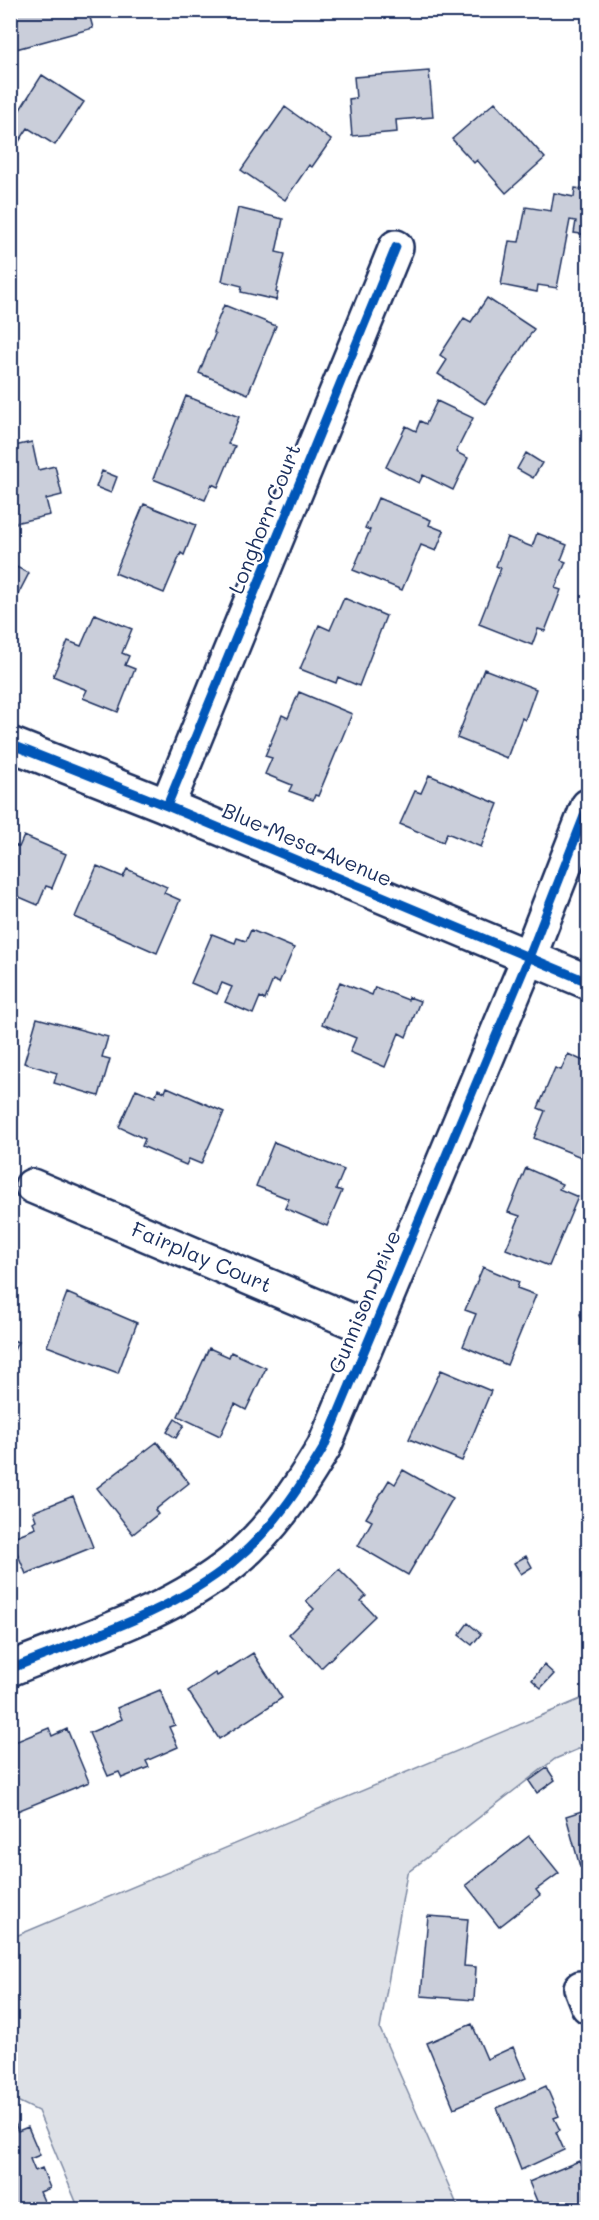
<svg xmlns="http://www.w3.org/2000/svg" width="599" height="2220" viewBox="0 0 599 2220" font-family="Mali,sans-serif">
<rect width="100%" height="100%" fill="#fff"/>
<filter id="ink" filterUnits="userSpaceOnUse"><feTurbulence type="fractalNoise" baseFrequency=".0167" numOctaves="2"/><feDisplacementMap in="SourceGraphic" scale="12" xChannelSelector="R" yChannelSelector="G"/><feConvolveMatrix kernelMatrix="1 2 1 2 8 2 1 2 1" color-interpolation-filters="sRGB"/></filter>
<g filter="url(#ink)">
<path fill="#dee1e7" stroke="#7c88a2" stroke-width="1.5" d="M 588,1696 L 588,1745 L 555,1759 L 407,1873 L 380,2029 L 459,2209 L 79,2209 L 38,2111 L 11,2098 L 11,1938 Z"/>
<path fill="#caceda" stroke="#1b2f5e" stroke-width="1.5" d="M 21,10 L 88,10 L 93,28 L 16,49 L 10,28 L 10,13 Z
M 429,71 L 433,117 L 396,120 L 397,132 L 352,136 L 349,99 L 356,98 L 354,77 Z
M 42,75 L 84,102 L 55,145 L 28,128 L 12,152 L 10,151 L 10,112 L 16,116 Z
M 495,102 L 545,158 L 506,193 L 477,160 L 474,163 L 452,139 Z
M 285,107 L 331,140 L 312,167 L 309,165 L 285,200 L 241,170 Z
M 575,188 L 588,190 L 588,235 L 574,233 L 576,221 L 570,220 L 557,288 L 538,285 L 537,292 L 501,285 L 509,241 L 519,242 L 526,207 L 551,211 L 554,193 L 574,197 Z
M 238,208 L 283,219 L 276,252 L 285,254 L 276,292 L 278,293 L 276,300 L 241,292 L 242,286 L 222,281 Z
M 487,298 L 534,329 L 485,404 L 438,374 L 447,360 L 440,355 L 464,318 L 471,322 Z
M 224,305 L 276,326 L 248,394 L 199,373 L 215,334 L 213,332 Z
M 186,396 L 239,417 L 228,444 L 235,446 L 218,487 L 212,484 L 205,500 L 153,479 Z
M 437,401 L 473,418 L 456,452 L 468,458 L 453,490 L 423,475 L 419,483 L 386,467 L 406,426 L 416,431 L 420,421 L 426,424 Z
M 32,442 L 38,470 L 55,466 L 62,495 L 46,499 L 50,515 L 10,524 L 10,447 Z
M 526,453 L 542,463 L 533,478 L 517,469 Z
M 102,471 L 117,477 L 111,493 L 96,487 Z
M 378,498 L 431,520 L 429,525 L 444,531 L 436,551 L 421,545 L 402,590 L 353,570 L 370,530 L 365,528 Z
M 144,504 L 196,525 L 184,555 L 181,553 L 164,593 L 115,573 Z
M 537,533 L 567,545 L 561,560 L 566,562 L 555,588 L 561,590 L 545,631 L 538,629 L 532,645 L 479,624 L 501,568 L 496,566 L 507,537 L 532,547 Z
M 10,564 L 29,573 L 10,610 Z
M 344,598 L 386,616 L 359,686 L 338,677 L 336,683 L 300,669 L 319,625 L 330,630 Z
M 95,614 L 132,629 L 122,653 L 129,656 L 125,665 L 135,669 L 118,712 L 83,698 L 87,690 L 53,676 L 68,641 L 81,646 Z
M 484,669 L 536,689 L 525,720 L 522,718 L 507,758 L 457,738 Z
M 299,692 L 352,714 L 318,796 L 315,795 L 313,800 L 289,791 L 292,785 L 265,774 L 272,758 L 265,756 L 282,715 L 288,718 Z
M 429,775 L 498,804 L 481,847 L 447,833 L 443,842 L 400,824 L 415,791 L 421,793 Z
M 24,836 L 66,854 L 52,888 L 46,886 L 38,905 L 10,893 L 10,843 L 19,847 Z
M 97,866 L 123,877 L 127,869 L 167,887 L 164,893 L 180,900 L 157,953 L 75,917 Z
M 251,930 L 294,948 L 279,983 L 273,980 L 265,1000 L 260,997 L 253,1014 L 225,1002 L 232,987 L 222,983 L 217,994 L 191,983 L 212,934 L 235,943 L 237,938 L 246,941 Z
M 340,982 L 372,995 L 375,987 L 408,1000 L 409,997 L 420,1001 L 406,1037 L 399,1033 L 385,1067 L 350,1052 L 356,1038 L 322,1024 Z
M 37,1018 L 108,1037 L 102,1057 L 110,1059 L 99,1096 L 54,1083 L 57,1073 L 24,1063 Z
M 568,1054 L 588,1063 L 588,1153 L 586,1159 L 534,1138 L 545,1111 L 538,1108 L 555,1068 L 561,1070 Z
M 167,1087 L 224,1112 L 201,1164 L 189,1159 L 186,1165 L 142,1146 L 145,1139 L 119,1127 L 136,1089 L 155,1097 L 158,1089 L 165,1092 Z
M 274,1142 L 344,1170 L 336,1189 L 342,1191 L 327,1226 L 285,1208 L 289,1199 L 256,1186 Z
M 526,1168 L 562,1184 L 559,1189 L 578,1197 L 549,1266 L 506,1249 L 520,1216 L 508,1212 Z
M 483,1267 L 519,1282 L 517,1288 L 536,1295 L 507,1365 L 463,1346 L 476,1314 L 465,1310 Z
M 67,1293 L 137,1323 L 118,1373 L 47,1346 Z
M 588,1310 L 588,1322 L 584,1324 L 580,1314 Z
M 10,1339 L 18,1342 L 10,1358 Z
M 209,1348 L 229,1357 L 231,1352 L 266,1368 L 246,1410 L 235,1404 L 220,1436 L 178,1416 Z
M 441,1370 L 491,1391 L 462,1461 L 409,1439 Z
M 175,1419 L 184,1425 L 176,1438 L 167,1432 Z
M 157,1442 L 189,1483 L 155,1510 L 158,1514 L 133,1534 L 97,1488 Z
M 403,1470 L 453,1498 L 408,1575 L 358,1546 L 372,1521 L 366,1518 L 389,1480 L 395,1484 Z
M 73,1496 L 93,1547 L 26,1574 L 11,1538 L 36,1528 L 33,1522 L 36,1520 L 33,1512 Z
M 526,1556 L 532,1567 L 521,1574 L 514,1563 Z
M 339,1569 L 366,1596 L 361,1601 L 375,1616 L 321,1668 L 289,1634 L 314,1609 L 306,1601 Z
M 468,1623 L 481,1634 L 472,1645 L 459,1635 Z
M 253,1653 L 282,1698 L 219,1739 L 188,1691 L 215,1673 L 217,1676 Z
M 544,1665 L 554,1674 L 541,1688 L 532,1680 Z
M 160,1690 L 175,1725 L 169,1727 L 178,1747 L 146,1761 L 149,1767 L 122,1778 L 119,1772 L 108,1776 L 89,1733 L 122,1719 L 117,1708 Z
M 49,1728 L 52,1736 L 67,1729 L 89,1782 L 10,1814 L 10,1744 Z
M 547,1768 L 555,1780 L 537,1793 L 529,1781 Z
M 588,1809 L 588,1864 L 580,1867 L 566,1816 Z
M 529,1836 L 559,1873 L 536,1890 L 540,1895 L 499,1927 L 466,1885 Z
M 428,1916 L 468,1919 L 464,1966 L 476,1967 L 474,2000 L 421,1996 Z
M 472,2024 L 487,2059 L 513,2047 L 526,2078 L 454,2108 L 427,2043 Z
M 546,2086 L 559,2116 L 554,2118 L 560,2130 L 556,2132 L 564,2150 L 521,2170 L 497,2108 Z
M 15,2123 L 18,2131 L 28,2127 L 40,2155 L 30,2159 L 35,2171 L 42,2168 L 50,2188 L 40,2192 L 47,2208 L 43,2210 L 10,2210 L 10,2125 Z
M 579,2161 L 588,2183 L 588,2210 L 538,2210 L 537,2207 L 539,2206 L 529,2182 Z"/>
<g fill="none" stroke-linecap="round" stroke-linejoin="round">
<g stroke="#1b2f5e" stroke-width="38">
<g id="minor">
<path d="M 10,744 L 167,806 L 588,982"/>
<path d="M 167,806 L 396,247"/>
<path id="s1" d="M 32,1186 L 373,1330"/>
<path d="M 10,1669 C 86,1638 169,1614 233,1562 C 272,1530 299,1489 324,1447 L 529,957 L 588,806"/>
<path d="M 581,1988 L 588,2006"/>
</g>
</g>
<use href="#minor" stroke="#fff" stroke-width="33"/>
<g stroke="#fff" stroke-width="13">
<path id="cycleway" d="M 10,744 L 167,806 L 588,982
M 167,806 L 396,247
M 10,1669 C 86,1638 169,1614 233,1562 C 272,1530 299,1489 324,1447 L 529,957 L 588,806"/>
</g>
<use href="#cycleway" stroke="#0057b8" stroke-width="9"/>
</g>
</g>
<g text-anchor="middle" stroke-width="5" stroke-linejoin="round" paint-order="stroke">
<g font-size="21" fill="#1b2f5e" stroke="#fff">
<text transform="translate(265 519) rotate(-68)" y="7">Longhorn Court</text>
<text transform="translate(307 845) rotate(23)" y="7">Blue Mesa Avenue</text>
<text dy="7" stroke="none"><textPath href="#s1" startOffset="184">Fairplay Court</textPath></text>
<text transform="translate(365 1302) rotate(-67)" y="7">Gunnison Drive</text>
</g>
</g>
<rect width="599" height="2220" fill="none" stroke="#fff" stroke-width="36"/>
<rect x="18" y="18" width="563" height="2184" fill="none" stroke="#1b2f5e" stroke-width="2" filter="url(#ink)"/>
</svg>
